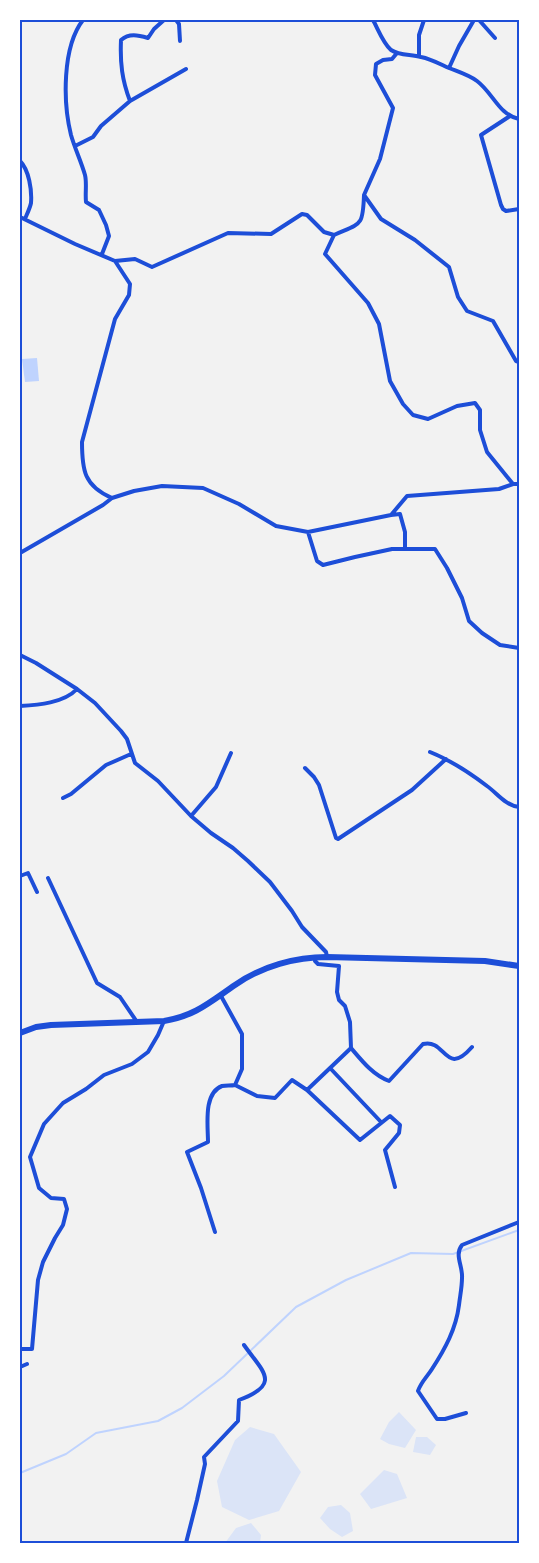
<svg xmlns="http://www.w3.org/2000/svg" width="539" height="1563" viewBox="0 0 539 1563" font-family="'PT Sans',sans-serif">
<rect width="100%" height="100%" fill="#f2f2f2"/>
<path fill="#dbe4f7" d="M 399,1412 L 416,1430 L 405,1448 L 389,1444 L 380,1439 L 389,1422 Z
M 250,1427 L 274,1434 L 301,1472 L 279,1511 L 249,1520 L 222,1507 L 217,1481 L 235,1440 Z
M 416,1437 L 427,1437 L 436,1445 L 430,1455 L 413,1452 Z
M 384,1470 L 397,1474 L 407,1498 L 371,1509 L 360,1494 Z
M 341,1505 L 350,1513 L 353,1531 L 342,1537 L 330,1529 L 320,1518 L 328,1507 Z
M 251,1523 L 261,1535 L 260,1543 L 225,1543 L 236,1528 Z"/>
<path fill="#bfd3fe" d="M 37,358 L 39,381 L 25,382 L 22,359 Z"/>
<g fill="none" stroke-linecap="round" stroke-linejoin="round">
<path stroke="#bfd3fe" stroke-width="2" d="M 20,1473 L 66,1454 L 96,1433 L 158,1421 L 182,1408 L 224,1376 L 296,1307 L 346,1280 L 411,1253 L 453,1254 L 519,1230"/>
<path stroke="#1d4ed8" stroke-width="4" d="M 83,20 C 62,47 63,103 71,135 C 75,149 81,161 85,175 C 87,183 85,193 86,202 L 99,210 L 106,225 L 109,236 L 102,254
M 176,20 L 179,24 L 180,41
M 373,20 C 378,29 383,43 391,50 C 400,56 411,54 421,57 C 431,59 440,64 449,68 C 459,72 469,75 477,81 C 493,93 499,115 519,119
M 479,20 L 495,38
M 397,53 L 392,59 L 383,60 L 376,64 L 375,75 L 393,108 L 380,159 L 364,195 L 381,219 L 415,240 L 449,267 L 458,297 L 467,311 L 493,321 L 516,361 L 519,362
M 419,56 L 419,35 L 424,20
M 449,68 L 459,46 L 474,20
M 130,101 C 122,80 120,63 121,40 C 129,33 138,35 148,38 L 154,29 L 164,20
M 510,116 L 481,135 L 501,205 L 503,209 L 506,211 L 519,209
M 75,146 L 93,137 L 101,126 L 130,101 L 186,69
M 20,161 C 29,170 32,190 31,203 C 30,208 27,214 25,219
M 364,195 C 363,227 361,223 334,235 L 325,254 L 368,303 L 379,324 L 390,381 L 403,404 L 413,415 L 428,419 L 457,406 L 475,403 L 480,410 L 480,430 L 487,452 L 513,484 L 519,484
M 20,217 L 75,244 L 115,261 L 135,259 L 152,267 L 228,233 L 271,234 L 302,214 L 307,215 L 324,232 L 334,235
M 112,498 C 84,486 82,470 82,442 L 115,319 L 129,295 L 130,284 L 115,261
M 391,515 L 407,496 L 499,489 L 513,484
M 308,532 L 317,561 L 323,565 L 355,557 L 392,549 L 435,549 L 447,568 L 462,598 L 469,621 L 482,633 L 500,645 L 519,648
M 20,553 L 103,505 L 112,498 L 134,491 L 162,486 L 203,488 L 239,504 L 276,526 L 308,532 L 391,515 L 400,514 L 405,532 L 405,548
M 20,655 L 36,663 L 77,689 L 95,703 L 121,731 L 127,739 L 135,763 L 158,781 L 191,816 L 211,833 L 233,848 L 248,861 L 270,882 L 292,911 L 302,927 L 326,952 L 327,957
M 20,706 C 38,705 64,703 77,689
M 430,752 C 450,760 470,773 487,786 C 498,794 505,805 519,807
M 305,768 L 314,777 L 319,785 L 336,838 L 338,839 L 412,790 L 446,759
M 63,798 L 71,794 L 106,765 L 131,754
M 191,816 L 216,787 L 231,753
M 20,876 L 28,873 L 37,892
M 48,878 L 97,983 L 120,997 L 137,1022
M 351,1048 C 362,1061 373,1075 389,1081 L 423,1044 C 446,1038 445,1078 472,1047
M 330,1068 L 381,1122
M 235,1085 L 257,1096 L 275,1098 L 292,1080 L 307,1090 L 360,1140 L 390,1116 L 400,1125 L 399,1133 L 385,1150 L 395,1187
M 307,1090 L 351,1048 L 350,1022 L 345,1006 L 339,1000 L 337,992 L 339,966 L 318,964 L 315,961 L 316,957
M 215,1232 L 201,1188 L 187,1152 L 208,1142 C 208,1126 203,1093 222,1086 C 226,1085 231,1086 235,1085 L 242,1069 L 242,1034 L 221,996
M 20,1349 L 32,1349 L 38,1280 L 43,1262 L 55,1238 L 63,1225 L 67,1209 L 64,1199 L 51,1198 L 39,1188 L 30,1157 L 44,1124 L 63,1103 L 86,1089 L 104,1075 L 132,1064 L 148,1052 L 158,1035 L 164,1021
M 20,1367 L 27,1364
M 466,1413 L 445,1419 L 437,1419 L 418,1391 C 421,1382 427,1377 432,1369 C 445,1349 456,1329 459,1305 C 460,1296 462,1287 462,1278 C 463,1266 454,1255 462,1245 L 519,1222
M 186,1543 L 197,1500 L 205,1464 L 204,1457 L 238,1421 L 239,1400 C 282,1384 263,1372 244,1345"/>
<path stroke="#1d4ed8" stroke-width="6" d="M 20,1033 L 36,1027 L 51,1025 L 164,1021 C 195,1016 210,1002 235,985 C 262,966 296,957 327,957 L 485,961 L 519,966"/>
</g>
<rect width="539" height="1563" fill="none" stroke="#ffffff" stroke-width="42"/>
<rect x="21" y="21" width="497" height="1521" fill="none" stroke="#1d4ed8" stroke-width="2"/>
</svg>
